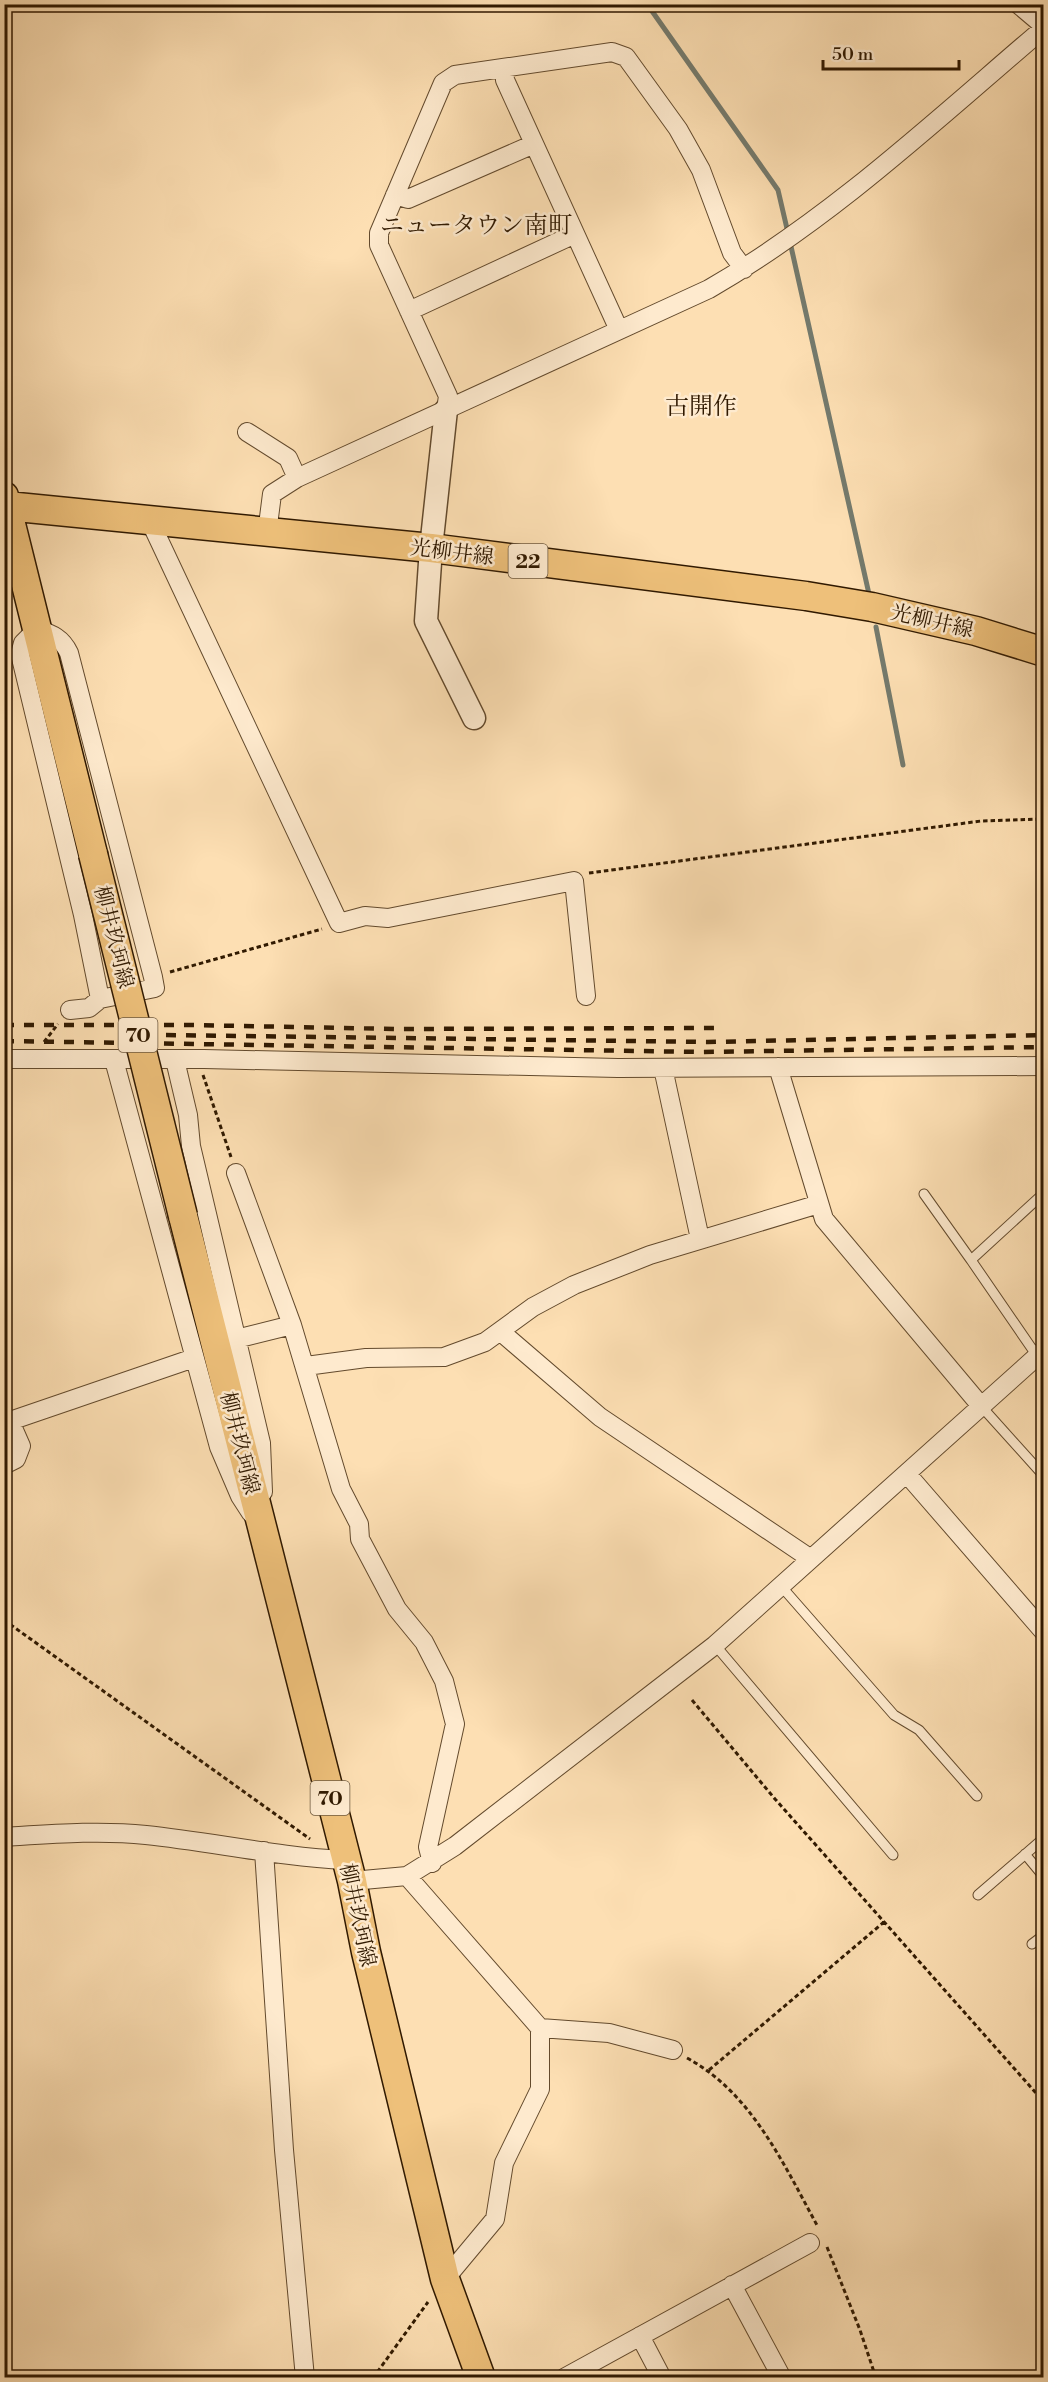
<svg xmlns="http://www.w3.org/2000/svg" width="1048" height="2382" viewBox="0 0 1048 2382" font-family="'Libre Bodoni','Noto Serif JP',serif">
<rect width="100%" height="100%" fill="#fddfb3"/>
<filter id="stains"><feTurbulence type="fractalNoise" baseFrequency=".00333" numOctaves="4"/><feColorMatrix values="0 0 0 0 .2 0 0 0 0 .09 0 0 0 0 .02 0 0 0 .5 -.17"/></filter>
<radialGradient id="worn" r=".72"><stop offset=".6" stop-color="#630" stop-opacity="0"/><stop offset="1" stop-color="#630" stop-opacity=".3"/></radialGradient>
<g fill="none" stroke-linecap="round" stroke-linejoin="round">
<path stroke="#747a6d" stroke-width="5" d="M 647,4 L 778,190 L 788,233
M 790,242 L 869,594
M 876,627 L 903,765"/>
<g stroke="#634a2d" stroke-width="11">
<path id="service" d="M 924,1194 L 971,1260 L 1044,1193
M 971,1260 L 1037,1356
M 981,1406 L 1044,1476
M 781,1586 L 894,1715 L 919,1730 L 977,1796
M 715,1645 L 893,1855
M 1025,1854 L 1044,1877
M 978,1895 L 1044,1838
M 1032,1944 L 1044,1935"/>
</g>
<g stroke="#634a2d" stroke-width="20">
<path id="minor" d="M 1018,4 L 1044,26
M 504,68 L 505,80 L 619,330
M 395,195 L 408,199 L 534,144
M 409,311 L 575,234
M 446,410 L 448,396 L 379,245 L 379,233 L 443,83 L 455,75 L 612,52 L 626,57 L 678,129 L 701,170 L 732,253 L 744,269
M 247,432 L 288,458 L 297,478
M 149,519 L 339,923 L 365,916 L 388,918 L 574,881 L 586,996
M 267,533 L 272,494 L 297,478 L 709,289 C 832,218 936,120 1044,28
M 70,1010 L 89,1008 L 100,999 L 83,915 L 20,654 L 23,643 L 37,629 C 52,634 62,638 69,653 L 153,977 L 155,988 L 100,999
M 4,1059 L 204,1059 L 618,1068 L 1044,1066
M 114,1060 L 219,1447 L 240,1496 L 251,1513
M 175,1060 L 188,1115 L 191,1146 L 261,1443 L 263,1492
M 778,1067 L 824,1219 L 981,1406
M 663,1068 L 700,1239
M 236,1173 L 292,1325
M 501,1332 L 600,1417 L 811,1559
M 236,1339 L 292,1325 L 341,1489 L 359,1524 L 360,1539 L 397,1609 L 424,1642 L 444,1681 L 455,1724 L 428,1847 L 432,1863
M 306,1366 L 366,1358 L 444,1357 L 485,1342 L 533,1307 L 574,1285 L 650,1255 L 819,1204
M 4,1465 L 16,1459 L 21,1446 L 10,1421 L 194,1358
M 907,1474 L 1044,1632
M 4,1837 C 52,1834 99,1830 146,1835 C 213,1842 279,1857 346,1860
M 264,1851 L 284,2150 L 305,2378
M 407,1876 L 540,2028 L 540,2089 L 504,2163 L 495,2219 L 445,2279
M 352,1881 L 407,1876 L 455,1846 L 715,1645 L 1044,1350
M 540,2028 L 609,2033 L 673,2050
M 732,2285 L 782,2378
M 640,2336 L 662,2378
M 564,2378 L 810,2243"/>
</g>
<g stroke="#634a2d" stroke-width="25">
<path id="tertiary" d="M 446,410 L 431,548 L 426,621 L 474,718"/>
</g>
<g stroke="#301900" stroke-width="31">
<path id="primary" d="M 4,496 L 93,854
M 7,506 L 431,548 L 806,596 L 872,607 L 976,631 L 1044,652
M 183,1216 L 352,1881 L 366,1952 L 445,2279 L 481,2378"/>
</g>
<path stroke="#301900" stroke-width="3" stroke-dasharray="4.5 3" stroke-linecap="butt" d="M 589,873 L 981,821 L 1044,819
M 170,972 L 322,929
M 44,1042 L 58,1024
M 203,1075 L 231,1157
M 4,1620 L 310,1839
M 692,1700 L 775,1799 L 1044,2102
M 687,2058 C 752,2093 784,2165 818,2227
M 709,2070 L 884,1922
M 827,2247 L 860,2330 L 876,2378
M 373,2378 L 428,2302"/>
<use href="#service" stroke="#feeace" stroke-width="9"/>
<use href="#minor" stroke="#feeace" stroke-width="18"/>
<use href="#tertiary" stroke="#feeace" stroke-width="22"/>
<use href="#primary" stroke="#eec07a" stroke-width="28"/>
<path stroke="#301900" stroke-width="4.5" stroke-dasharray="10 10" stroke-linecap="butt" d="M 4,1025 L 191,1025 L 396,1029 L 720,1028
M 166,1035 L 708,1042 L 1044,1035
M 4,1041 L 703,1052 L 1044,1047"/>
<g stroke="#301900" stroke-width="31" stroke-linecap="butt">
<path id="primary-bridge" d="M 93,854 L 183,1216"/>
</g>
<use href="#primary-bridge" stroke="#eec07a" stroke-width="28"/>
</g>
<g text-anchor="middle" stroke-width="5" stroke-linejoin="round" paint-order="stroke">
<g fill="#feeace" stroke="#6e583e" stroke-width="1.5">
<rect x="508.5" y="544" width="39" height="34" rx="4.5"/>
<rect x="118.5" y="1018" width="39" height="34" rx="4.5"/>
<rect x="310.5" y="1781" width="39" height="34" rx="4.5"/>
</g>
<g font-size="20" font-weight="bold" fill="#301900">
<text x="528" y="568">22</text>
<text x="138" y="1042">70</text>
<text x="330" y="1805">70</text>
</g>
<g font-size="21" fill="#301900" stroke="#feeace">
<text transform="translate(452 552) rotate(7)" y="7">光柳井線</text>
<text transform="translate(932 621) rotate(13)" y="7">光柳井線</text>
<text transform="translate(114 937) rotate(76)" y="7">柳井玖珂線</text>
<text transform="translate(240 1443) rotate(76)" y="7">柳井玖珂線</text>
<text transform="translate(358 1915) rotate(78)" y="7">柳井玖珂線</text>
</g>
<g font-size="24" fill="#301900" stroke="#feeace">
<text x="476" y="233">ニュータウン南町</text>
<text x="701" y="414">古開作</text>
</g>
</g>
<rect width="1048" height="2382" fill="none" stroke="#fddfb3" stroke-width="24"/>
<rect x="6" y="6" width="1036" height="2370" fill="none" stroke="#301900" stroke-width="3"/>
<rect x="12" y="12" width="1024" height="2358" fill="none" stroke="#301900" stroke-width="1.5"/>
<path d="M823 60v9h136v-9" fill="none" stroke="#301900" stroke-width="3"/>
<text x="832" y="60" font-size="18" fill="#301900" stroke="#feeace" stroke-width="4.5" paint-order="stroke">50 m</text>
<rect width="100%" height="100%" filter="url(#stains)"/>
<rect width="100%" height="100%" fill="url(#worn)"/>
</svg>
